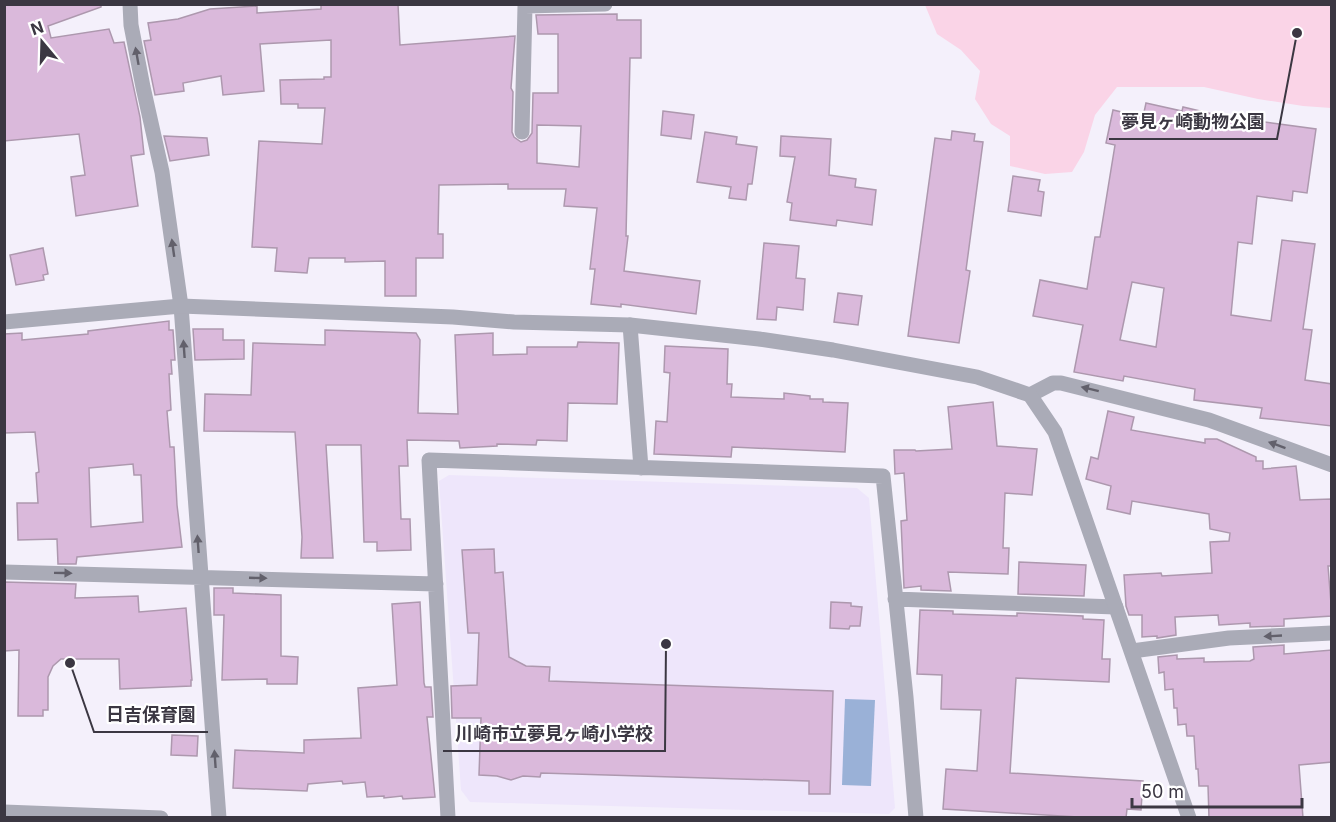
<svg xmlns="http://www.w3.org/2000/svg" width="1336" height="822" viewBox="0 0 1336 822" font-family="Inter,'Noto Sans JP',sans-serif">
<rect width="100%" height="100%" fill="#f4f0fb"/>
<path fill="#eee6fb" d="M 449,475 L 857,488 L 869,498 L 895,808 L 889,814 L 470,802 L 461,790 L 439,481 Z"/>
<path fill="#fad4e7" d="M 925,5 L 1331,5 L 1331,108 L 1303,106 L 1258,99 L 1204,87 L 1117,87 L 1095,115 L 1084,152 L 1072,172 L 1045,174 L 1010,166 L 1010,136 L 991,124 L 975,99 L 980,71 L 961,50 L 937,34 Z"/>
<path fill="#9ab1d7" d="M 845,699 L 875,700 L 871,786 L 842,785 Z"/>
<path fill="#dab9db" stroke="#ad98ae" stroke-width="1.5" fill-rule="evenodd" d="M 4,4 L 101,4 L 101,7 L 48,26 L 51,38 L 109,29 L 114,43 L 124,42 L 140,117 L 144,154 L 131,156 L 138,206 L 76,216 L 71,177 L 85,175 L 79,134 L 4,141 Z
M 321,4 L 398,4 L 400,45 L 515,36 L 511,88 L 513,92 L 512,132 L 514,137 L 521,142 L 527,140 L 532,133 L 533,93 L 558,93 L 558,34 L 538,34 L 536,15 L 617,14 L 617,20 L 641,20 L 641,58 L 630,58 L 626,236 L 628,236 L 624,271 L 700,281 L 696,314 L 621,304 L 621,307 L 591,304 L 595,269 L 590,269 L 597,208 L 564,206 L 566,189 L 508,189 L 508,184 L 439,185 L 438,234 L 443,234 L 443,258 L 416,258 L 416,296 L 385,296 L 385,261 L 345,262 L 345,258 L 309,258 L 307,273 L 275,271 L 277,248 L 252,247 L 259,141 L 322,144 L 325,108 L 298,108 L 298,104 L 281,104 L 280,80 L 324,79 L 324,77 L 331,77 L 331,40 L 260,44 L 264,91 L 223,95 L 221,76 L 183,83 L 184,91 L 155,95 L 144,41 L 151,40 L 148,23 L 178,19 L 210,9 L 257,6 L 257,13 L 321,9 ZM 537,125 L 581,126 L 579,167 L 537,163 Z
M 1146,103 L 1182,111 L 1183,107 L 1221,116 L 1316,129 L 1307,193 L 1293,191 L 1292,201 L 1257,196 L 1252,244 L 1238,242 L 1231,315 L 1271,321 L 1282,240 L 1315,244 L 1303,329 L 1312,330 L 1305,380 L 1332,384 L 1332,426 L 1260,418 L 1262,408 L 1194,400 L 1195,389 L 1124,376 L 1123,381 L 1074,372 L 1083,325 L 1033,316 L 1040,280 L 1087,289 L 1095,237 L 1100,237 L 1115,145 L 1106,143 L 1113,110 L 1143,117 ZM 1132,282 L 1164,288 L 1156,347 L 1120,340 Z
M 663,111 L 694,115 L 691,139 L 661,135 Z
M 952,131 L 975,134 L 974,141 L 983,142 L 966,270 L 970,271 L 959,343 L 908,336 L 935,138 L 951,140 Z
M 705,132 L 737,137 L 736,144 L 757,147 L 752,184 L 748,184 L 746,200 L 729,198 L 731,187 L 697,182 Z
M 164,136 L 207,138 L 209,155 L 170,161 Z
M 781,136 L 831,139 L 829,175 L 856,179 L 855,187 L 876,190 L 872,225 L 837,220 L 836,226 L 790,220 L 792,203 L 787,202 L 795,157 L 780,156 Z
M 1013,176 L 1040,180 L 1038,191 L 1044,192 L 1041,216 L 1008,211 Z
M 764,243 L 799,246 L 796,278 L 805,279 L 803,310 L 777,307 L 776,320 L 757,319 Z
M 43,248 L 48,274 L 43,275 L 44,280 L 16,285 L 10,255 Z
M 838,293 L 862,296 L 858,325 L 834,322 Z
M 169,321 L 169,330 L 173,330 L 175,360 L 171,360 L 172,374 L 169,374 L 171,410 L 167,411 L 170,447 L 174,447 L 177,505 L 182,547 L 77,557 L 76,564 L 58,564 L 57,539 L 18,540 L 17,503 L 38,503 L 36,473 L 39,472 L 35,432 L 4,433 L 4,334 L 22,333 L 22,340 L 88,334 L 88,331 ZM 133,464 L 134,475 L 141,475 L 143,522 L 91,527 L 89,468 Z
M 193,329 L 223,329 L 223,340 L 244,340 L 244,359 L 195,360 Z
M 325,330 L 416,333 L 420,340 L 418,413 L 458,414 L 455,335 L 493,333 L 493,355 L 527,354 L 527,347 L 577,347 L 578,342 L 619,343 L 617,404 L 568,403 L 567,441 L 537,440 L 536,445 L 497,444 L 497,446 L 460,448 L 459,441 L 407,440 L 408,466 L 399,466 L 401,519 L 410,519 L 411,550 L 377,551 L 377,542 L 364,542 L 361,445 L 326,445 L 333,558 L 301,558 L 302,537 L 295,432 L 204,431 L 205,394 L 251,395 L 253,343 L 325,345 Z
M 665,346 L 728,349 L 727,384 L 732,384 L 731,397 L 784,399 L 784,393 L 810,396 L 810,399 L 823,399 L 823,402 L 848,403 L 845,452 L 732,447 L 731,457 L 654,454 L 656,421 L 667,422 L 670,373 L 664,372 Z
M 993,402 L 997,446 L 1037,449 L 1032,495 L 1005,493 L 1003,548 L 1009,548 L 1008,574 L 948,572 L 951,591 L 921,590 L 921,586 L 904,588 L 901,521 L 907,520 L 904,473 L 895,474 L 894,450 L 915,450 L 916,451 L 952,449 L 948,407 Z
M 1108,411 L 1134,417 L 1131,430 L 1205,443 L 1205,439 L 1217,439 L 1256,457 L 1256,461 L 1263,461 L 1263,469 L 1296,466 L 1300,500 L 1332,499 L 1332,566 L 1328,566 L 1332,616 L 1284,619 L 1284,626 L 1250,627 L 1250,623 L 1219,625 L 1218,615 L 1175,617 L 1176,635 L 1157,638 L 1157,636 L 1142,637 L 1142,615 L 1129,615 L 1126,606 L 1124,575 L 1161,573 L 1162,576 L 1212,573 L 1210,542 L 1229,541 L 1230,533 L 1210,529 L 1209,514 L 1132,501 L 1130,514 L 1107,509 L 1111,486 L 1086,479 L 1091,457 L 1098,459 Z
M 494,549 L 495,573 L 503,572 L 509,657 L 526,666 L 550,667 L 549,681 L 833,691 L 830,794 L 809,794 L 809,781 L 541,773 L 540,777 L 523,776 L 511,780 L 497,776 L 479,775 L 481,718 L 452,718 L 451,686 L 477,685 L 479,633 L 468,633 L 462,550 Z
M 1019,562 L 1086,565 L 1084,596 L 1018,594 Z
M 4,582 L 76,584 L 75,598 L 138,596 L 139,612 L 186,608 L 192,680 L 191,680 L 191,686 L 120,689 L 119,659 L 61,659 L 53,666 L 48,677 L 48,710 L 43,710 L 43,716 L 18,716 L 19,650 L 4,651 Z
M 214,588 L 233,588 L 233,593 L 281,595 L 281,656 L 298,657 L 297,684 L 267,684 L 267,679 L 222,680 L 224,615 L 214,615 Z
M 420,602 L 424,683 L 425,687 L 431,687 L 433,717 L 427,717 L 435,797 L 403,799 L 402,796 L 384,798 L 384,796 L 367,797 L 365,782 L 343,784 L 342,781 L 308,784 L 307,791 L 233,788 L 235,750 L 304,753 L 304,740 L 361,738 L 358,688 L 397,685 L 392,604 Z
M 831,602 L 851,603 L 851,606 L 862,607 L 860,626 L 850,626 L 849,629 L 830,628 Z
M 920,610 L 953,611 L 953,614 L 1017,616 L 1017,613 L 1083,616 L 1083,619 L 1104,620 L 1102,659 L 1110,659 L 1109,682 L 1016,678 L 1010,773 L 1143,781 L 1141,810 L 1127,809 L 1126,818 L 1095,818 L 943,809 L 946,769 L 977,771 L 981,710 L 941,709 L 942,675 L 917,674 Z
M 1284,645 L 1284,654 L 1332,650 L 1332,762 L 1299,765 L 1303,818 L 1209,818 L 1208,786 L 1199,786 L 1198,769 L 1196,769 L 1194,736 L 1187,736 L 1186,724 L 1178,725 L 1177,708 L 1174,708 L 1173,689 L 1165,690 L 1164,672 L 1159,673 L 1158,657 L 1177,655 L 1177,659 L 1204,658 L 1204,662 L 1250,661 L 1254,659 L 1253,647 Z
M 172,735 L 198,736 L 197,756 L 171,755 Z"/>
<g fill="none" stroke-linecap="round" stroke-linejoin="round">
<path stroke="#aaabb7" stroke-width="15" d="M 130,4 L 131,25 L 143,87 L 162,172 L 181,306 L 219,818
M 522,132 L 525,6 L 605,4
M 630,325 L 641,468
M 1030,395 L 1053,383 L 1061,383 L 1209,420 L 1332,465
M 4,572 L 436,584
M 895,599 L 1116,607
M 1132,651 L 1229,638 L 1332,633
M 448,818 L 429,460 L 883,476 L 906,697 L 916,818"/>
<path stroke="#aaabb7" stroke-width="15" d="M 4,322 L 181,306 L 453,317 L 514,322 L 630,325 L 759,339 L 833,350 L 977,377 L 1030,395 L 1055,432 L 1189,818
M 4,812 L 161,818"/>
</g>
<defs><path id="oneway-solid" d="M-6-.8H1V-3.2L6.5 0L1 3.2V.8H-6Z" transform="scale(1.5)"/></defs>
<g fill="#62606b">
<use href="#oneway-solid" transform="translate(137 56) rotate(-100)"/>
<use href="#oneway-solid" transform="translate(173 248) rotate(-98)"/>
<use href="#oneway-solid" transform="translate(184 349) rotate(-94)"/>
<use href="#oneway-solid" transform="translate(1090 389) rotate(-166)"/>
<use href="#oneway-solid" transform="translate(1277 445) rotate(-160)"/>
<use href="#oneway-solid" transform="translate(198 544) rotate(-94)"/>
<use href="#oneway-solid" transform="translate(63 573) rotate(1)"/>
<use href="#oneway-solid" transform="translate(258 578) rotate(2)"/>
<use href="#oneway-solid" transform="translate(1273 636) rotate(177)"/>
<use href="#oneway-solid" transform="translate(215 759) rotate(-94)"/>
</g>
<path fill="none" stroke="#3b3742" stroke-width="2" d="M1297 33L1277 139H1109M70 663L94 732H208M666 644L665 751H443"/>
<g fill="#3b3742" stroke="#fff" stroke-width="2">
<circle cx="1297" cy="33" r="6"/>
<circle cx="70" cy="663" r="6"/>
<circle cx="666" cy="644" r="6"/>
</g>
<g font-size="18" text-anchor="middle" font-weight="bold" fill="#3b3742" stroke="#fff" stroke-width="4.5" stroke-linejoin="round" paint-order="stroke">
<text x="1193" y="128">夢見ヶ崎動物公園</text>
<text x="151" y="721">日吉保育園</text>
<text x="554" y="740">川崎市立夢見ヶ崎小学校</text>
</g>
<rect width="1336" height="822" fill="none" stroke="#3b3742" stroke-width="12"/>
<g transform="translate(42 42) rotate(341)" stroke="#ffffff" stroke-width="4.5" paint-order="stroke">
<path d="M0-4.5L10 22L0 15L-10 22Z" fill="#3b3742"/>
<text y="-9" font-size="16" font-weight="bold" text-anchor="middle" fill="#3b3742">N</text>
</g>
<path d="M1132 798v9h170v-9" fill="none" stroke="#3b3742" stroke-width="3"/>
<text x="1141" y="798" font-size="18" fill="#3b3742" stroke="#ffffff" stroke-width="4.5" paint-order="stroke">50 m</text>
</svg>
